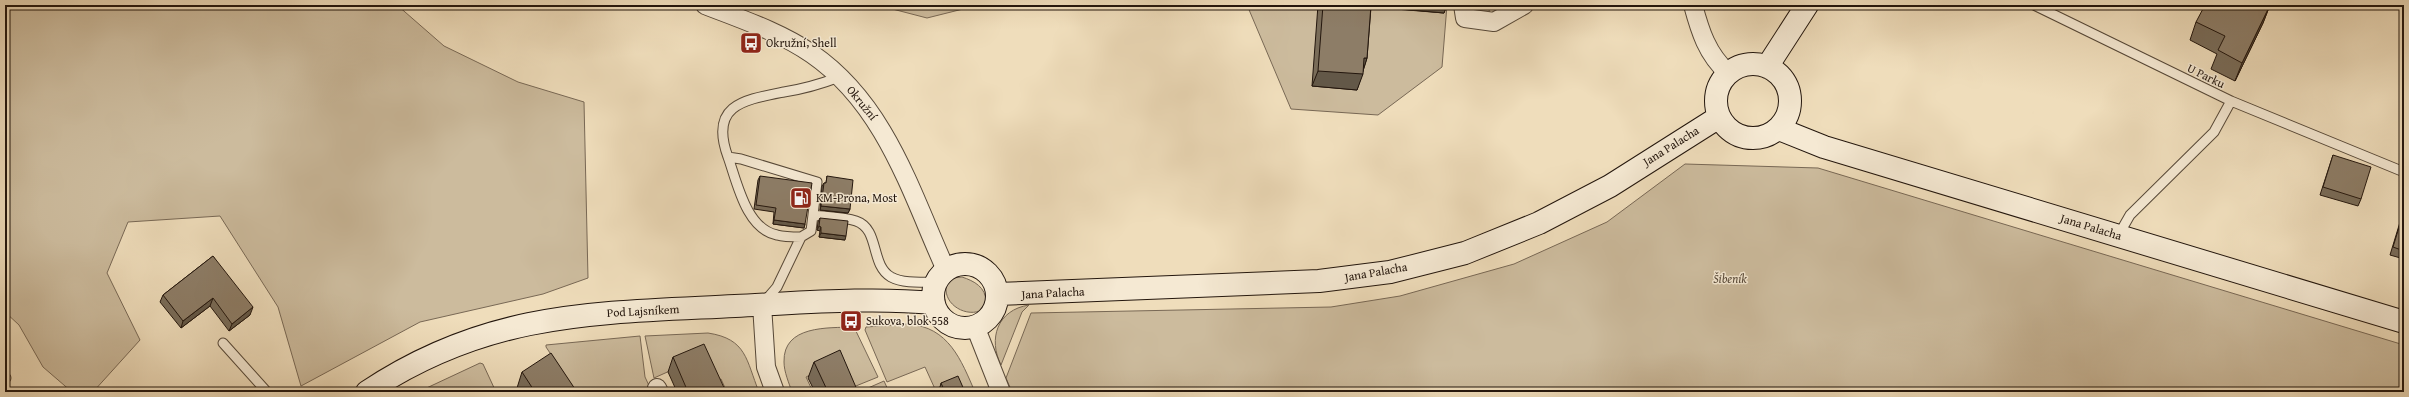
<svg xmlns="http://www.w3.org/2000/svg" width="2409" height="397" viewBox="0 0 2409 397" font-family="'Gentium Book Plus',serif">
<rect width="100%" height="100%" fill="#efddbb"/>
<filter id="stains"><feTurbulence type="fractalNoise" baseFrequency=".005" numOctaves="4"/><feColorMatrix values="0 0 0 0 .2 0 0 0 0 .09 0 0 0 0 .02 0 0 0 .5 -.17"/></filter>
<radialGradient id="worn" r=".72"><stop offset=".6" stop-color="#630" stop-opacity="0"/><stop offset="1" stop-color="#630" stop-opacity=".3"/></radialGradient>
<path fill="#ccbb9d" stroke="#786855" d="M 5,5 L 397,5 L 444,46 L 518,82 L 584,102 L 588,278 L 543,294 L 420,322 L 301,386 L 278,307 L 220,216 L 128,222 L 107,273 L 140,340 L 93,392 L 72,392 L 43,367 L 19,325 L 5,312 Z
M 877,5 L 979,5 L 927,18 Z
M 1247,5 L 1367,5 L 1444,13 L 1445,5 L 1447,5 L 1442,67 L 1378,115 L 1291,109 Z
M 1477,5 L 1487,5 L 1491,15 L 1481,15 Z
M 1685,164 L 1818,168 L 2404,345 L 2404,392 L 1012,392 L 1006,378 L 1031,313 L 1331,307 L 1400,296 L 1514,264 L 1607,222 Z
M 962,277 C 974,281 986,287 986,302 L 980,311 C 963,317 941,302 947,283 L 952,278 Z
M 1029,305 L 1022,312 L 1001,365 C 988,339 997,310 1029,305 Z
M 908,324 C 949,327 961,360 975,392 L 963,392 L 957,379 L 935,389 L 925,367 L 887,382 L 865,330 L 866,327 Z
M 854,327 L 878,377 L 846,390 L 834,364 L 806,377 L 813,392 L 792,392 C 789,383 784,372 784,362 C 783,325 828,328 854,327 Z
M 708,333 C 747,339 746,360 759,392 L 727,392 L 721,379 L 712,382 L 701,357 L 654,378 L 645,336 Z
M 640,336 L 645,377 L 652,392 L 576,392 L 546,347 L 546,345 Z
M 480,363 L 483,364 L 496,392 L 418,392 Z
M 884,381 L 889,392 L 859,392 Z"/>
<g fill="none" stroke-linecap="round" stroke-linejoin="round">
<g stroke="#564838" stroke-width="11">
<path id="lane" d="M 2034,5 L 2231,101 L 2214,132 L 2130,215 L 2118,236
M 2231,101 L 2404,172
M 728,157 C 737,182 746,229 777,235 C 784,237 793,237 801,237
M 813,215 C 827,217 843,217 856,221 C 880,229 870,265 891,277 C 904,284 922,282 936,282
M 764,302 L 777,287 L 801,237 L 811,231 L 817,182 L 741,159 L 728,157 C 709,105 743,100 784,92 C 803,89 821,84 839,77
M 223,343 L 267,392
M 5,377 L 6,378"/>
</g>
<g stroke="#564838" stroke-width="20">
<path id="street" d="M 705,5 C 741,19 780,32 812,54 C 886,105 911,193 946,270
M 1463,5 L 1465,18 L 1494,22 L 1524,5
M 1693,5 C 1700,31 1707,54 1728,73
M 762,305 L 766,367 L 775,392
M 975,326 L 1001,392
M 657,388 L 659,392"/>
</g>
<g stroke="#23160d" stroke-width="24">
<path id="secondary" d="M1716 101a37 37 0 1 1 74 0a37 37 0 1 1-74 0Z
M 1767,67 L 1807,5
M 1779,129 L 1824,147 L 2404,322
M933 296a32 32 0 1 1 64 0a32 32 0 1 1-64 0Z
M 997,294 L 1319,281 L 1390,272 L 1465,253 L 1539,223 L 1610,186 L 1719,117
M 367,392 C 488,311 596,313 735,306 C 801,303 869,297 934,303"/>
</g>
<use href="#lane" stroke="#f5e9d3" stroke-width="9"/>
<use href="#street" stroke="#f5e9d3" stroke-width="18"/>
<use href="#secondary" stroke="#f5e9d3" stroke-width="22"/>
</g>
<path fill="#796c59" stroke="#23160d" d="M 1318,5 L 1447,5 L 1444,13 L 1371,7 L 1367,58 L 1357,90 L 1312,86 Z
M 2270,5 L 2263,23 L 2235,81 L 2211,69 L 2217,54 L 2190,40 L 2196,22 Z
M 2333,155 L 2361,199 L 2358,206 L 2320,195 Z
M 760,176 L 805,224 L 804,228 L 773,224 L 774,212 L 754,209 L 758,180 Z
M 827,176 L 850,209 L 848,213 L 820,210 L 822,186 L 824,183 L 826,183 Z
M 2404,209 L 2404,259 L 2390,255 Z
M 820,218 L 845,240 L 819,237 L 820,231 L 817,230 L 818,222 Z
M 213,256 L 250,315 L 229,331 L 210,306 L 181,328 L 160,302 L 163,295 Z
M 673,357 L 726,392 L 677,392 L 668,372 Z
M 814,362 L 858,392 L 815,392 L 808,378 Z
M 522,372 L 577,392 L 519,392 L 517,388 Z
M 941,383 L 965,392 L 942,392 L 940,387 Z"/>
<path fill="#635848" stroke="#23160d" d="M 1367,5 L 1447,5 L 1444,13 L 1367,6 Z
M 2270,5 L 2263,23 L 2235,81 L 2242,63 Z
M 1364,58 L 1367,58 L 1362,74 L 1363,74 L 1357,90 L 1312,86 L 1318,71 Z
M 821,206 L 850,209 L 848,213 L 820,210 Z
M 774,220 L 805,224 L 804,228 L 773,224 Z
M 819,226 L 821,227 L 820,231 L 817,230 Z
M 821,233 L 846,236 L 845,240 L 819,237 Z
M 213,298 L 210,306 L 181,328 L 183,321 Z
M 253,307 L 250,315 L 229,331 L 232,324 Z"/>
<path fill="#8d7d67" stroke="#23160d" d="M 1323,5 L 1371,5 L 1367,58 L 1364,58 L 1363,74 L 1318,71 Z
M 2205,5 L 2270,5 L 2242,63 L 2218,50 L 2225,36 L 2196,22 Z
M 2333,155 L 2371,167 L 2361,199 L 2323,187 Z
M 760,176 L 812,183 L 805,224 L 774,220 L 776,208 L 756,205 Z
M 827,176 L 853,180 L 850,209 L 821,206 L 824,183 L 826,183 Z
M 2404,211 L 2404,251 L 2393,247 Z
M 820,218 L 848,221 L 846,236 L 821,233 L 821,227 L 819,226 Z
M 213,256 L 253,307 L 232,324 L 213,298 L 183,321 L 163,295 Z
M 704,344 L 726,392 L 688,392 L 673,357 Z
M 840,350 L 858,392 L 828,392 L 814,362 Z
M 551,353 L 577,392 L 535,392 L 522,372 Z
M 958,376 L 965,392 L 945,392 L 941,383 Z"/>
<defs>
<g id="bus-square" transform="scale(1.15)"><rect x="-9" y="-9" width="18" height="18" rx="4" fill="#8f2418" stroke="#f5e9d3"/><path d="M-5-6H5V4H4V6H2V4H-2V6H-4V4H-5ZM-3.5-4V0h7V-4ZM-3.5 1.2v1.5H-2V1.2ZM2 1.2v1.5H3.5V1.2Z" fill="#fff"/></g>
<g id="fuel-square" transform="scale(1.15)"><rect x="-9" y="-9" width="18" height="18" rx="4" fill="#8f2418" stroke="#f5e9d3"/><path d="M-5.5-6h7V0h2V4h1.3V-2.5L3-4.5l.8-.8L6-3V5H2.5V1h-1V6h-7ZM-4.2-4.7v3.2H.2V-4.7Z" fill="#fff"/></g>
</defs>
<g fill-rule="evenodd">
<use href="#bus-square" x="751" y="43"/>
<use href="#fuel-square" x="801" y="198"/>
<use href="#bus-square" x="851" y="321"/>
</g>
<g text-anchor="middle" stroke-width="3" stroke-linejoin="round" paint-order="stroke">
<g font-size="12" fill="#23160d" stroke="#f5e9d3" text-anchor="start">
<text x="766" y="47">Okružní, Shell</text>
<text x="816" y="202">KM-Prona, Most</text>
<text x="866" y="325">Sukova, blok 558</text>
</g>
<g font-size="12" fill="#23160d" stroke="#f5e9d3">
<text transform="translate(2206 76) rotate(26)" y="4">U Parku</text>
<text transform="translate(862 103) rotate(51)" y="4">Okružní</text>
<text transform="translate(1671 146) rotate(-32)" y="4">Jana Palacha</text>
<text transform="translate(2091 227) rotate(17)" y="4">Jana Palacha</text>
<text transform="translate(1376 272) rotate(-10)" y="4">Jana Palacha</text>
<text transform="translate(1053 293) rotate(-3)" y="4">Jana Palacha</text>
<text transform="translate(643 311) rotate(-3)" y="4">Pod Lajsníkem</text>
</g>
<g font-size="12" font-style="italic" fill="#564838" stroke="#f5e9d3">
<text x="1730" y="283">Šibeník</text>
</g>
</g>
<rect width="2409" height="397" fill="none" stroke="#efddbb" stroke-width="20"/>
<rect x="6" y="6" width="2397" height="385" fill="none" stroke="#23160d" stroke-width="2"/>
<rect x="10" y="10" width="2389" height="377" fill="none" stroke="#23160d"/>
<rect width="100%" height="100%" filter="url(#stains)"/>
<rect width="100%" height="100%" fill="url(#worn)"/>
</svg>
